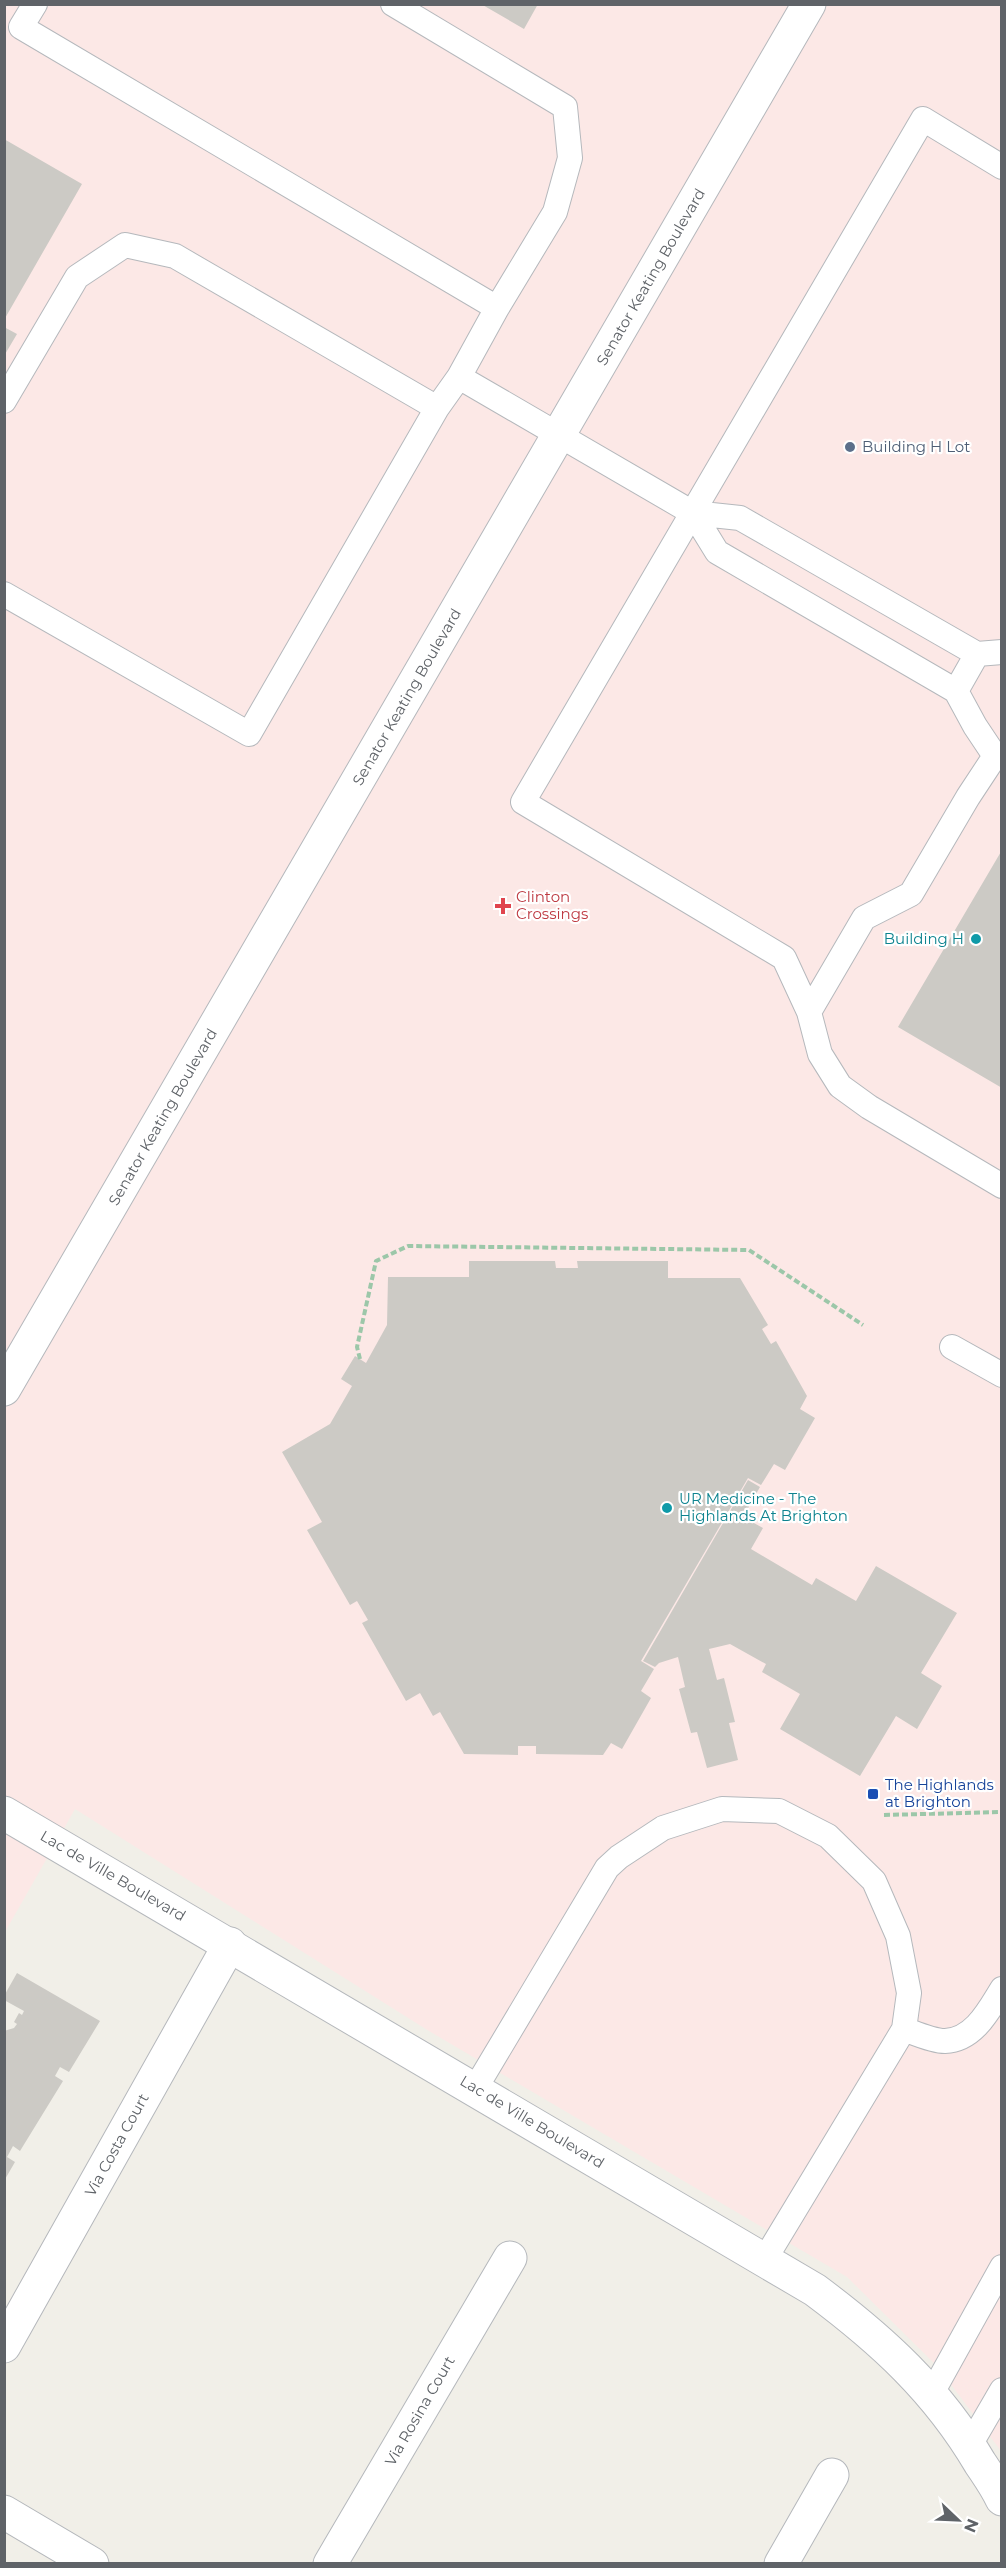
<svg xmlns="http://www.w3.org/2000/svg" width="1006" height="2568" viewBox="0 0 1006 2568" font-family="Montserrat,sans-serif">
<rect width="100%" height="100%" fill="#f1efe8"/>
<path fill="#fce8e6" d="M 5,5 L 1001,5 L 1001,2451 L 937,2366 L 847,2277 L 429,2031 L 75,1809 L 5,1932 Z"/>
<path fill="#cccac5" d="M 481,4 L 538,4 L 524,29 Z
M 4,139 L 82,184 L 4,320 Z
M 4,327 L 17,334 L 4,356 Z
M 1002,850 L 1002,1088 L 898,1027 Z
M 469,1261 L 555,1261 L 556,1268 L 578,1268 L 577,1261 L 668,1261 L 668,1278 L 740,1278 L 768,1325 L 762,1329 L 771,1344 L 776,1341 L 807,1396 L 800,1409 L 815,1418 L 785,1470 L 774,1464 L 761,1485 L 748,1478 L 641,1661 L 654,1669 L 641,1691 L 651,1698 L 622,1749 L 611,1743 L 603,1755 L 536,1754 L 536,1746 L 518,1746 L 518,1755 L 464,1754 L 440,1712 L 433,1716 L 420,1693 L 406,1701 L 362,1623 L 368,1620 L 357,1601 L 350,1605 L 307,1530 L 322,1522 L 282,1452 L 330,1424 L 352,1386 L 341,1379 L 355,1356 L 366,1363 L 387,1325 L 388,1277 L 469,1277 Z
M 748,1480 L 760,1487 L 743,1517 L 763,1528 L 751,1549 L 812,1585 L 816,1578 L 856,1601 L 876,1566 L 957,1613 L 921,1673 L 942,1686 L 917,1729 L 896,1716 L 860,1776 L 780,1729 L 800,1694 L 762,1672 L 766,1664 L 730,1644 L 709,1649 L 717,1680 L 724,1678 L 735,1722 L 729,1723 L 738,1760 L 707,1768 L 697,1732 L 691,1733 L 679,1689 L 685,1687 L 678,1657 L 659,1663 L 655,1667 L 643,1661 Z
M 17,1973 L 100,2021 L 69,2072 L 60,2067 L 55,2076 L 63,2081 L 20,2151 L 13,2146 L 7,2157 L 15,2162 L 4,2181 L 4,2031 L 14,2028 L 17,2024 L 14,2022 L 19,2013 L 22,2015 L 24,2011 L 4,2000 L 4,1996 Z"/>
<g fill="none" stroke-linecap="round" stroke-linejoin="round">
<g stroke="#b5b8bc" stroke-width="26">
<path id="service" d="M 35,4 L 21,27 L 497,308
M 1002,167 L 923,119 L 523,802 L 784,958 L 809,1012 L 820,1054 L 840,1086 L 869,1107 L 1002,1186
M 459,377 L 693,513 L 740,518 L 977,654
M 4,401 L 77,277 L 125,245 L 175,256 L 437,408
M 693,513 L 717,552 L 956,691
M 4,594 L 249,734 L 437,408 L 459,377 L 497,308 L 555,212 L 570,158 L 565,107 L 393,4
M 809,1012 L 864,918 L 911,894 L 968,797 L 995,756 L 975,726 L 956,691 L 977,654 L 1002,652
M 952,1347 L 1002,1375
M 904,2029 C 915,2033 932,2041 945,2041 C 974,2040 989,2010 1002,1989
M 475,2089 L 607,1868 L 619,1857 L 663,1828 L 722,1809 L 779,1811 L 828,1836 L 874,1881 L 898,1936 L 909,1993 L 904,2029 L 765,2259
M 932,2393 L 1002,2267
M 970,2445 L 1002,2390"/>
</g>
<g stroke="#b5b8bc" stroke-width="35">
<path id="minor" d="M 4,2346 L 230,1944
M 4,2512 L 92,2564
M 330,2564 L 510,2258
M 781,2564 L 832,2475"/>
</g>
<g stroke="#b5b8bc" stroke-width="35">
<path id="tertiary" d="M 4,1389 L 809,4
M 4,1813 L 815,2290 C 882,2340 937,2390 980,2463 C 988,2475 996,2486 1002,2499"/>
</g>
<path stroke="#9cc7a9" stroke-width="4" stroke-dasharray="6 3" stroke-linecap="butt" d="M 360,1359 L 357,1347 L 376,1261 L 408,1246 L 749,1250 L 863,1325
M 884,1815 L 1002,1812"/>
<use href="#service" stroke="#fff" stroke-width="24"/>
<use href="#minor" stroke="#fff" stroke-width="33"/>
<use href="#tertiary" stroke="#fff" stroke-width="33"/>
</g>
<circle fill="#5c6f8a" stroke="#fff" stroke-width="2" cx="850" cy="447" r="6"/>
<path fill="#e0444e" stroke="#fff" stroke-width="2" d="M500 897h6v6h6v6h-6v6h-6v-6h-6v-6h6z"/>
<g fill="#0f9aa8" stroke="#fff" stroke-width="2">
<circle cx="976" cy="939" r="6"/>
<circle cx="667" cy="1508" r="6"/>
</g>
<rect fill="#1a4fb4" stroke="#fff" stroke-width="2" x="867" y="1788" width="12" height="12" rx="3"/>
<g text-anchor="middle" stroke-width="4.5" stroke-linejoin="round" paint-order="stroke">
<g font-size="15" fill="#5f6368" stroke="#fff">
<text transform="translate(651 277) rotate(-60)" y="5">Senator Keating Boulevard</text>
<text transform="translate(407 697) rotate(-60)" y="5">Senator Keating Boulevard</text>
<text transform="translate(163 1117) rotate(-60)" y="5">Senator Keating Boulevard</text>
<text transform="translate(113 1876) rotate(30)" y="5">Lac de Ville Boulevard</text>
<text transform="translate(532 2122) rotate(31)" y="5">Lac de Ville Boulevard</text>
<text transform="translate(117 2145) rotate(-61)" y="5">Via Costa Court</text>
<text transform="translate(420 2411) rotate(-60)" y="5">Via Rosina Court</text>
</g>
<g font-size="15" fill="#4e5e75" stroke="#fff" text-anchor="start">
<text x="862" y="452">Building H Lot</text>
</g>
<g font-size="15" fill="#be3a42" stroke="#fff" text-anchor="start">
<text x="516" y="902">Clinton<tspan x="516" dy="17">Crossings</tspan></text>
</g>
<g font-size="15" fill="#0d838f" stroke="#fff" text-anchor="end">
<text x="964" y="944">Building H</text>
<text x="679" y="1504" text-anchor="start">UR Medicine - The<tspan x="679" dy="17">Highlands At Brighton</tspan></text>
</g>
<g font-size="15" fill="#164399" stroke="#fff" text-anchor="start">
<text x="885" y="1790">The Highlands<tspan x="885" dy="17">at Brighton</tspan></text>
</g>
</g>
<rect width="1006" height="2568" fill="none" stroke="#5f6368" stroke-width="12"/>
<g transform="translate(958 2520) rotate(113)" stroke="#ffffff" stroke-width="4.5" paint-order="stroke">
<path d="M0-4.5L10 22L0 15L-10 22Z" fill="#5f6368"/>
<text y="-9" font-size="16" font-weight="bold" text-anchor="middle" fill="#5f6368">N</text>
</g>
</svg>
